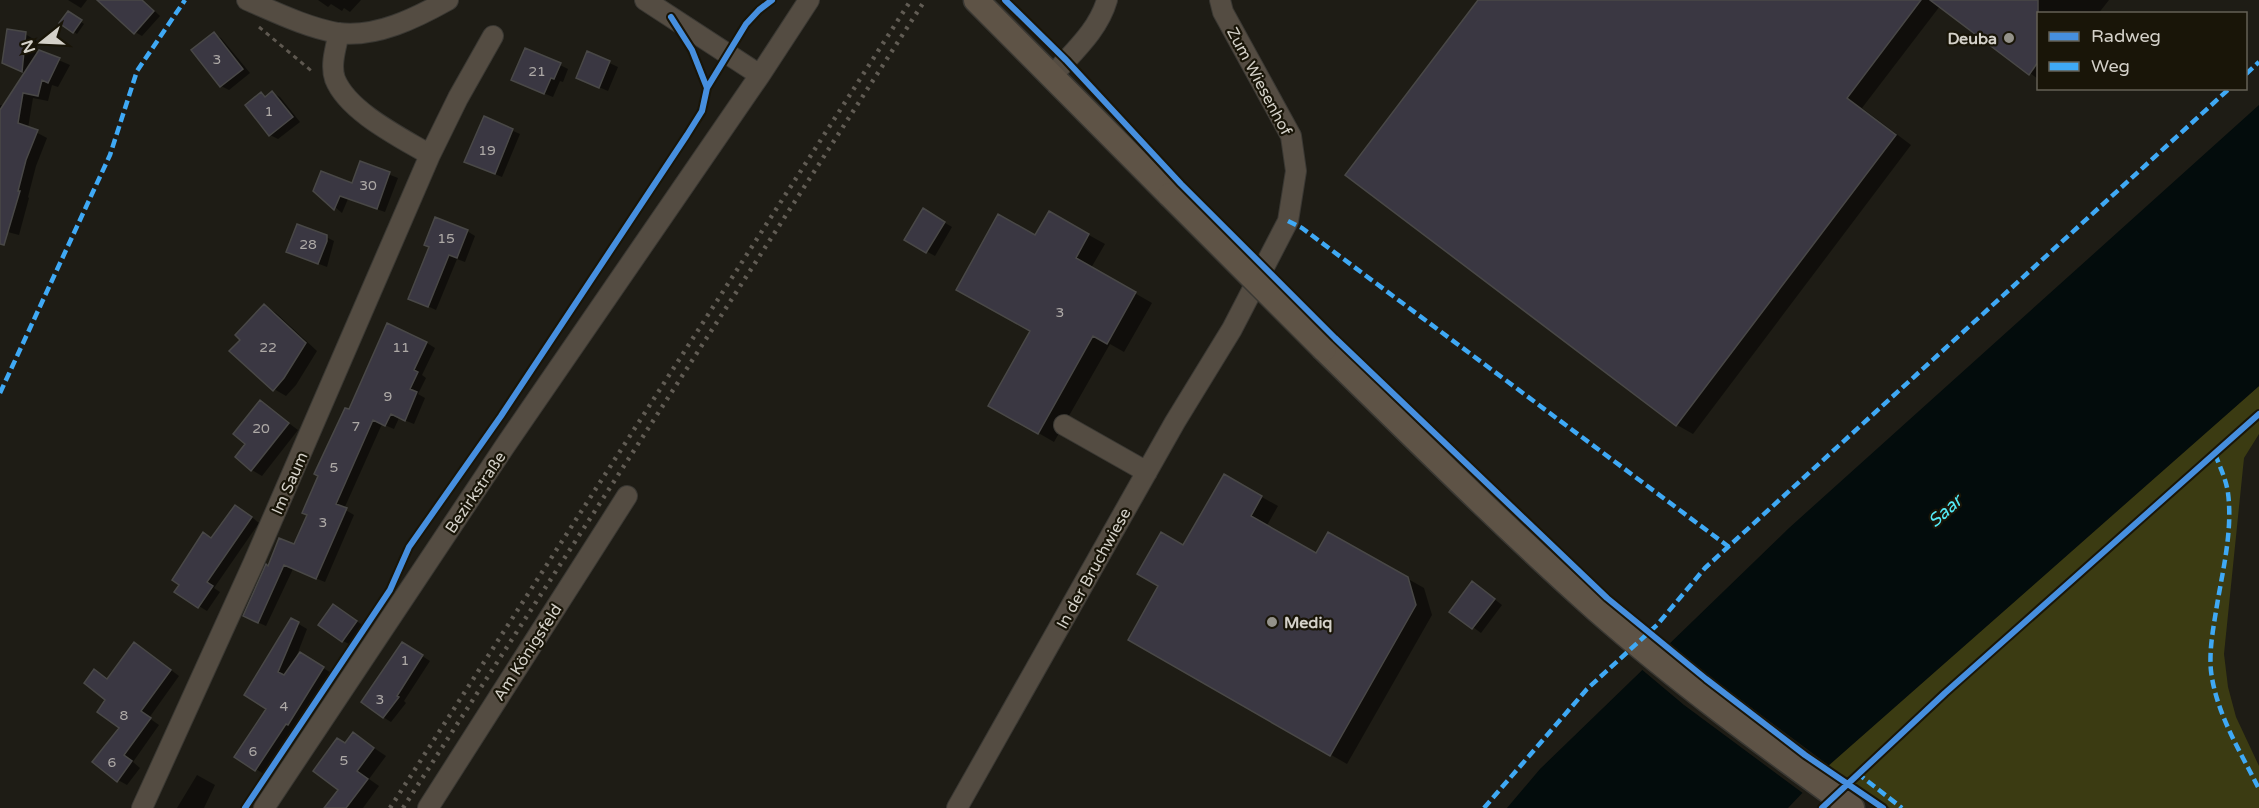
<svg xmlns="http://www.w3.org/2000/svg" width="2259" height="808" viewBox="0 0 2259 808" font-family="'Varela Round',sans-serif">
<rect width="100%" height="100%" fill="#1e1c15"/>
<path fill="#3b3b12" d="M 2259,386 L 2259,434 L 2244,458 L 2224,654 L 2228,687 L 2236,717 L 2259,766 L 2259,808 L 1890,808 L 1828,766 Z"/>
<path fill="#030c0c" d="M 2259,105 L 2259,386 L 1828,766 L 1788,808 L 1507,808 L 1540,769 L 1789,528 Z"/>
<path fill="#1e1c15" d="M 1667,641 L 1709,676 L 1831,767 L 1804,794 L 1684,705 L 1640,668 Z"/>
<path fill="#0007" d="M 68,0 L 87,0 L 81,8 Z
M 109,0 L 143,0 L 160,16 L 142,36 L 135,32 Z
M 318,0 L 361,0 L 350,12 L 344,8 L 342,11 L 331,4 L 328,7 Z
M 1480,0 L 2109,0 L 2098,14 L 2038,14 L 2038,79 L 1940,6 L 1862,108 L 1911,145 L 1693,434 L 1677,425 Z
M 69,13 L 84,24 L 77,34 L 61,23 Z
M 25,34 L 37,41 L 36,58 L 40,52 L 70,65 L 58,87 L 52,85 L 48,101 L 33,98 L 28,128 L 47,138 L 36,166 L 28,197 L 29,198 L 19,235 L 0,230 L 0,105 L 4,106 L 26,74 L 3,62 Z
M 214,34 L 221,38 L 250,73 L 229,90 L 221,86 L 193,50 Z
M 588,53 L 618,67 L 608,91 L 585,81 Z
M 560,65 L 568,69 L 563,82 L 560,81 L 553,97 L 521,84 Z
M 273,93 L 280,97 L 300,122 L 278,139 L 270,135 L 247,105 L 261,94 L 267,97 Z
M 484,118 L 520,134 L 502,177 L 473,165 Z
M 360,163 L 398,178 L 385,212 L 348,199 L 342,213 L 315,190 L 353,185 Z
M 923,210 L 952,227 L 935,256 L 906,240 Z
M 1049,213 L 1105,244 L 1091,268 L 1152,303 L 1124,352 L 1110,344 L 1054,442 L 990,405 L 1032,331 Z
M 467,231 L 475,236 L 465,262 L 457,259 L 436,310 L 410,298 Z
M 326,237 L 334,241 L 327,267 L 296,255 Z
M 264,306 L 276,313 L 317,351 L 296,385 L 286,396 L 274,389 L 242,340 Z
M 427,343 L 435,348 L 422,375 L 426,378 L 418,394 L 425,398 L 414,424 L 399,418 L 394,429 L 382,424 L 344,509 L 354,515 L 325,582 L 293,569 L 266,626 L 253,620 L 269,568 L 295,546 L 350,411 Z
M 260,402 L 298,430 L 262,476 L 252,470 L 247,444 Z
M 1224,476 L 1278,506 L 1266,527 L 1316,555 L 1329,534 L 1424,588 L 1432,615 L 1347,764 L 1130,640 Z
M 244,511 L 259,523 L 214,588 L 220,592 L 207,611 L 176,592 Z
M 1480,588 L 1502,605 L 1481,633 L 1451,611 Z
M 341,611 L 364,626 L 351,645 L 343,641 Z
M 292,620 L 307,629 L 295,660 L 300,654 L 333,674 L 298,729 L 297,728 L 265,775 L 256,769 L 268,708 Z
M 403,644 L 430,661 L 404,701 L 406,703 L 391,722 L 383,717 Z
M 143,649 L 179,676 L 149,718 L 159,725 L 133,762 L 140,768 L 127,785 L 118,780 L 121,727 L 95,671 L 108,680 Z
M 353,734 L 386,756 L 369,779 L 379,786 L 363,808 L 337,808 L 346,744 Z
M 197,775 L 215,785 L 204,808 L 177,808 Z"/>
<path fill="#3a3742" stroke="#494847" stroke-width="1.5" d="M 97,0 L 142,0 L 154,11 L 134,34 Z
M 1478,0 L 1921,0 L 1847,98 L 1896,135 L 1676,426 L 1345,175 Z
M 1930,0 L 2038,0 L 2038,62 L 2029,75 Z
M 68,11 L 82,20 L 73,33 L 59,23 Z
M 7,29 L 26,32 L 22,72 L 2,63 Z
M 214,32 L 243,69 L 220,87 L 191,50 Z
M 525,48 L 561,63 L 554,79 L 551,78 L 544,94 L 511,80 Z
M 39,50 L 60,58 L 48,83 L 42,80 L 38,96 L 23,93 L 18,123 L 38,130 L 26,160 L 18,191 L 20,191 L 4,245 L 0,244 L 0,110 Z
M 587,51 L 610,61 L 599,88 L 576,78 Z
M 272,91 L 293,117 L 269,136 L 245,105 L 261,92 L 265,97 Z
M 484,116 L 513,129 L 495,174 L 464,162 Z
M 360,161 L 390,172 L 377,209 L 340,196 L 334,210 L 313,191 L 321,171 L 352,183 Z
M 923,208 L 945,222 L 926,253 L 904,240 Z
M 1049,211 L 1089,234 L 1076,258 L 1136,292 L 1107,344 L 1093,336 L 1038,434 L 988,406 L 1030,331 L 956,290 L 998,214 L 1035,235 Z
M 435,217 L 468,230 L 457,258 L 449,255 L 428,307 L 408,299 L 429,247 L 424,245 Z
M 297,224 L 327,235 L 327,241 L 318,264 L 286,252 Z
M 264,304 L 306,343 L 284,378 L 273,391 L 229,351 L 240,340 L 235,335 Z
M 387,323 L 427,342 L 414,370 L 418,372 L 410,389 L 417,392 L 405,421 L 391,414 L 385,426 L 373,420 L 336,504 L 347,508 L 316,579 L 284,565 L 258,623 L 243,616 L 266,564 L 268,566 L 279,538 L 294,544 L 307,515 L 302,513 L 318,476 L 314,474 L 345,408 L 349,409 Z
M 260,400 L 289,423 L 251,471 L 235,457 L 245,444 L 233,434 Z
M 1224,474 L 1262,496 L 1251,516 L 1316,553 L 1328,532 L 1408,577 L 1416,605 L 1330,756 L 1128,640 L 1158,586 L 1137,574 L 1161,532 L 1183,545 Z
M 235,505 L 252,517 L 207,582 L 213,586 L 198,608 L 174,592 L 179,585 L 172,580 L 203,532 L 211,538 Z
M 1472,581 L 1495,599 L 1472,629 L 1449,612 Z
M 333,604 L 357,621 L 342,642 L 318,625 Z
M 291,618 L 299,622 L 278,672 L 284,675 L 300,652 L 324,667 L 288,725 L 286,724 L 255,771 L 234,757 L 266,709 L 244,695 Z
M 134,642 L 171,670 L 141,711 L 151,718 L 124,755 L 132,761 L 117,782 L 92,762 L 119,728 L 97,712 L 105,700 L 84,683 L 94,669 L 107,679 Z
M 402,642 L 423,655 L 397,696 L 399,697 L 383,718 L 361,702 Z
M 353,732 L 374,748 L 357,771 L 368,779 L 346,808 L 324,808 L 338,790 L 313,771 L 337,738 L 345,743 Z"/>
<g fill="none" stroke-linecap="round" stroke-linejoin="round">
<g stroke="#3a3833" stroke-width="22">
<path id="minor" d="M 247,0 C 275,12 308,28 338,33 C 376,38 416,18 448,0
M 645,0 L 760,75
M 339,33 C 336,47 330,65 335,79 C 348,112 402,138 430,155
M 1052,76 C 1073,52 1098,31 1107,0
M 1064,425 L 1147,472
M 142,808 L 253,564 L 430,155 L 458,98 L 493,36
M 264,808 L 505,446 L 760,75 L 809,0
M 428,808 L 627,496
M 957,808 L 1175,422 L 1232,329 L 1288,221 L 1296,171 L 1291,136 L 1223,12 L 1220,0"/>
</g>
<g stroke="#3a3833" stroke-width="27">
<path id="major" d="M 976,0 L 1170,195
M 1324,349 C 1414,437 1503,526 1597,610 C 1678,681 1765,745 1852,808"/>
</g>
<path stroke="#5e5850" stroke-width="3" stroke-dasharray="4.5 4.5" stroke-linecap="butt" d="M 259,27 L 314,73"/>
<use href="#minor" stroke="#544c42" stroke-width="20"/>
<use href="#major" stroke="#5e5346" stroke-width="24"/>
<path stroke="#615c54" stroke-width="4.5" stroke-dasharray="3 6" stroke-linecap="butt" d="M 390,808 L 911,0
M 403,808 L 925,0"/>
<g stroke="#3a3833" stroke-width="27" stroke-linecap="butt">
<path id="major-bridge" d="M 1170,195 L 1324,349"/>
</g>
<use href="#major-bridge" stroke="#5e5346" stroke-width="24"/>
<path stroke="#3fa9f5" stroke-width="4.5" stroke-dasharray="9 4.5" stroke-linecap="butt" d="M 2246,74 L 2259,62
M 1288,221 L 1302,228 L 1729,547
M 0,393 L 110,155 L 137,71 L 185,0
M 2215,454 C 2220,467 2226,479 2228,493 C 2233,532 2222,573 2216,611 C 2213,630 2209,651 2211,671 C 2216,713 2240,751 2259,789
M 1857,773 L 1902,808
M 1484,808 L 1587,689 L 1657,625 L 1705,568 L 2230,88"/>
<g stroke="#191508" stroke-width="10">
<path id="cycleway" d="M 1005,0 L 1066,60 L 1181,184 L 1335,338 L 1607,598 L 1706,679 L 1805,755 L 1883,808
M 671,17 L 692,50 L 707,88
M 245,808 L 390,590 L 409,547 L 501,416 L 687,135 L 702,111 L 707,88 L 746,24 L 759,10 L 772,0
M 1822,808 L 1945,693 L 2259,414"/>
</g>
<use href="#cycleway" stroke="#468fdf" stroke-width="6"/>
</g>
<g fill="#94928a" stroke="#191508" stroke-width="2">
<circle cx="2009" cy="38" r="6"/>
<circle cx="1272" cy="622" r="6"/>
</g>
<g text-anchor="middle" stroke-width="4.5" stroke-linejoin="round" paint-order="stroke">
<g font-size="14" fill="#aeaaa7">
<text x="217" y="64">3</text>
<text x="537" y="76">21</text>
<text x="269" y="116">1</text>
<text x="487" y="155">19</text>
<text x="368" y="190">30</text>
<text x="446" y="243">15</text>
<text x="308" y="249">28</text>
<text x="1060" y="317">3</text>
<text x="268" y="352">22</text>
<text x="401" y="352">11</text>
<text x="388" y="401">9</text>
<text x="356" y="431">7</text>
<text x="261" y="433">20</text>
<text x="334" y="472">5</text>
<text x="323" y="527">3</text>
<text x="405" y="665">1</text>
<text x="380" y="704">3</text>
<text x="284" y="711">4</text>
<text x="124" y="720">8</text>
<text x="253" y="756">6</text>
<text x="344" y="765">5</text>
<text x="112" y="767">6</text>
</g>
<g font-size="16" font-weight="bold" fill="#d4d1c9" stroke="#191508" text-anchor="end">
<text x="1997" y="44">Deuba</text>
<text x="1284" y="628" text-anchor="start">Mediq</text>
</g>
<g font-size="16" fill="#d4d1c9" stroke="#191508">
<text transform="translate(1260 81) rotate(62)" y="6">Zum Wiesenhof</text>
<text transform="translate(289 483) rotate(-66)" y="6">Im Saum</text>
<text transform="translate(475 492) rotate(-56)" y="6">Bezirkstraße</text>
<text transform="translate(1093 568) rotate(-61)" y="6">In der Bruchwiese</text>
<text transform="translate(527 652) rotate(-57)" y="6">Am Königsfeld</text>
</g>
<g font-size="18" font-style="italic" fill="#54ebf7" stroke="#191508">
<text transform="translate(1945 511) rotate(-42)" y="6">Saar</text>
</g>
</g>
<rect x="2037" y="12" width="210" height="78" fill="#191508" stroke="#646055" stroke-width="1.5"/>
<rect x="2049" y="32" width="30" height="9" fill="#468fdf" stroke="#646055" stroke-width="1.5"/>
<text x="2091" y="42" font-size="18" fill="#d4d1c9">Radweg</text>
<rect x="2049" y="62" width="30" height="9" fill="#3fa9f5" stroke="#646055" stroke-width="1.5"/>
<text x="2091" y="72" font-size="18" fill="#d4d1c9">Weg</text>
<g transform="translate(42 42) rotate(252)" stroke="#191508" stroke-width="4.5" paint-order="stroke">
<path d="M0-4.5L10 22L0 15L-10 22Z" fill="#d4d1c9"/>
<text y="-9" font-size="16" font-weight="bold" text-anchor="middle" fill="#d4d1c9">N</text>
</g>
</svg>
